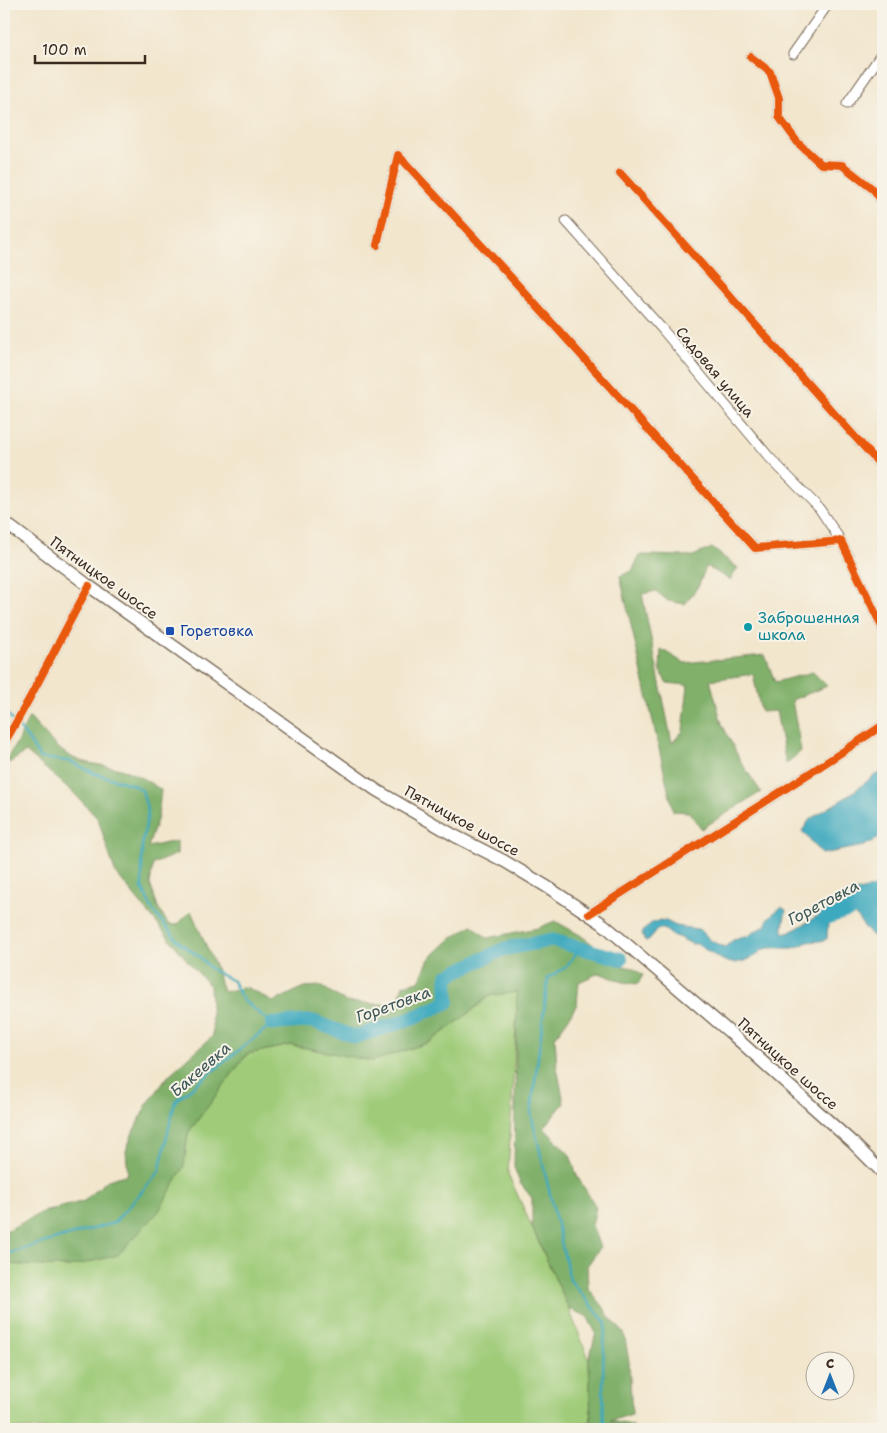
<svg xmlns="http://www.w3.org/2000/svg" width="887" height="1433" viewBox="0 0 887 1433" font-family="'Shantell Sans',sans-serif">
<rect width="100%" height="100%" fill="#f7f3e8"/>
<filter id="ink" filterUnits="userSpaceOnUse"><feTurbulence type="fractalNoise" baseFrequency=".02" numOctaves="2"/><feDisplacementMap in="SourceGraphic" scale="10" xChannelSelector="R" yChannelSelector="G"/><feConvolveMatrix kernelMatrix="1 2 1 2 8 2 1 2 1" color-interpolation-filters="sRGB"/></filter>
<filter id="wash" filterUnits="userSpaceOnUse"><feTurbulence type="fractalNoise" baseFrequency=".0096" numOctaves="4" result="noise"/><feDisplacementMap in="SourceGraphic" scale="20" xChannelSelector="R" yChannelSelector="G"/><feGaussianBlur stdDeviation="1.12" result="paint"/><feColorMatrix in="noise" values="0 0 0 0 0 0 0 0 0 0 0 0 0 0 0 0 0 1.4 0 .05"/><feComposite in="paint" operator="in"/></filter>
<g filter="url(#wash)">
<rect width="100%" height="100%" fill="#f2e6cd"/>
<path fill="#a0cc7a" stroke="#6e7b4c" d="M 515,992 L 518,992 L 508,1174 L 569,1309 L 589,1359 L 591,1422 L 505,1429 L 4,1429 L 4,1264 L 69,1267 L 183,1166 L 188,1133 L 247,1054 L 291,1045 L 373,1061 L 430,1042 L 464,1017 L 489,996 Z"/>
<path fill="#80b06a" stroke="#5e6d44" d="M 712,548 L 738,568 L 730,580 L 706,566 L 699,585 L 685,604 L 668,601 L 656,591 L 642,594 L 672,743 L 683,731 L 688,685 L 666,683 L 660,669 L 661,649 L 684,663 L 765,655 L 775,682 L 813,672 L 827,686 L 792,700 L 801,751 L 786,764 L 776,711 L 761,712 L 753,674 L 710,680 L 722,724 L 741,762 L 761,792 L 701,829 L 689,812 L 673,811 L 620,576 L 632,571 L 640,555 L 693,556 Z
M 29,717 C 40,729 54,746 68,755 C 85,766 108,764 127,771 C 139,776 150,782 161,790 L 158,817 L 148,847 L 177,841 L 177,854 L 153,864 L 150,884 L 158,907 L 168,924 L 177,925 L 191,911 L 216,968 L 223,992 L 246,987 L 273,1002 L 304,987 L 321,986 L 346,1002 L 373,1004 L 397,1004 L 403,985 L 419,981 L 429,959 L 448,941 L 472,925 L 487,938 L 538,928 L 555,921 L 580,935 L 607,955 L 618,965 L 633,968 L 643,975 L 638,984 L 623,982 L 599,973 L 579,982 L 577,1004 L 567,1021 L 555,1037 L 557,1067 L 564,1103 L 544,1128 L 570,1155 L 577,1176 L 596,1207 L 592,1225 L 600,1248 L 587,1266 L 588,1288 L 603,1306 L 609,1317 L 624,1333 L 629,1362 L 632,1414 L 610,1421 L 632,1425 L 633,1429 L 588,1429 L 591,1422 L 589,1359 L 596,1333 L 587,1316 L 569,1309 L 532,1227 L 532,1198 L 520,1183 L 514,1167 L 517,992 L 489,996 L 464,1017 L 430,1042 L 373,1061 L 291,1045 L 247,1054 L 188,1133 L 184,1166 L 159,1211 L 118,1255 L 69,1267 L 4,1264 L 4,1232 L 43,1212 L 84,1201 L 108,1180 L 128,1174 L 126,1151 L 133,1132 L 146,1106 L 169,1075 L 213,1036 L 211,1007 L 210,986 L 190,964 L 115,872 L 98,819 L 73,792 L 26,752 L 4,766 L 4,763 L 19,739 Z"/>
<path fill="#3ea9be" stroke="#3c6a6e" d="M 883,772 L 883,836 L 864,846 L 822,854 L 802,831 L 810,819 L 848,796 L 875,775 Z
M 883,882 L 883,938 L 880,940 L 872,936 L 844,902 L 850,893 L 874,887 Z
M 781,907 L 786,910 L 783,927 L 783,932 L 789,933 L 819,915 L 842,913 L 838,918 L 828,922 L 827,939 C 820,942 815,941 808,942 C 803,944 799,947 793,948 C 783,949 771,946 762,950 C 758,952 761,952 757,955 C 752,959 737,964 731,963 C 723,962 704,949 698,944 L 692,944 L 678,937 L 673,936 L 664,929 L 658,929 L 647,942 L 644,940 L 642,932 L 650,924 L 660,920 L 666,921 L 676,926 L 698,929 L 703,932 L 710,940 L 725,947 L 733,940 L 749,936 C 754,930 758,930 763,927 C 769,923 765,924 768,919 C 770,915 777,911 781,907 Z"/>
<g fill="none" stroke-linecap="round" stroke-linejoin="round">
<path stroke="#3ea9be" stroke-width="2.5" d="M 4,710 L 5,711 L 14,722
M 580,948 L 566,967 L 548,978 L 531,1113 L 570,1280 L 606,1323 C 602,1358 603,1394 604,1429
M 4,1255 L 56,1239 L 114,1223 L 159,1172 L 175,1101 L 272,1024 L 242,999 L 233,981 L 212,970 L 200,957 L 180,943 L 153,911 L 142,888 L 142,845 L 148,813 L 142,790 L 131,784 L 96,774 L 69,761 L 40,758 L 28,739 L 18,726"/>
<path stroke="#3ea9be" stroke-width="14" d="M 825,918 L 850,910 L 883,890
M 272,1024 L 312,1021 L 355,1037 L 408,1020 L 448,1002 L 447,976 L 504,949 L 551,940 L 621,959"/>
</g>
</g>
<g filter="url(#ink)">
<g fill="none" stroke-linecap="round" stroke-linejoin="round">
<g stroke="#7b6c5b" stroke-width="11">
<path id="minor" d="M 793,54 L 828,4
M 751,57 L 770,72 L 779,98 L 779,117 L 798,143 L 821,164 L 842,165 L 874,190 L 883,203
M 847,104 L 883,52
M 620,173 C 709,271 795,371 883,468
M 566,221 L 663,330 L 769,457 L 819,508 L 841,541
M 377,245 L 398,155 L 507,273 L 755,548 L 841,541 L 883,629
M 4,743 C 35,692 60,638 89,586
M 589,914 C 687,851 786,790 883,725"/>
</g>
<g stroke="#7b6c5b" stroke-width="14">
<path id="major" d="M 4,522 L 89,586 L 376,790 L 455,836 L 504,861 L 549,888 L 603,924 L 734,1036 L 853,1143 L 883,1173"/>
</g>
<use href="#minor" stroke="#fff" stroke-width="9"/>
<use href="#major" stroke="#fff" stroke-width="11"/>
<g stroke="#f7f3e8" stroke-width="11">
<path id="cycleway" d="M 751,57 L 770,72 L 779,98 L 779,117 L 798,143 L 821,164 L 842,165 L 874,190 L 883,203
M 620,173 C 709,271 795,371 883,468
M 377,245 L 398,155 L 507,273 L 755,548 L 841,541 L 883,629
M 4,743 C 35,692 60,638 89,586
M 589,914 C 687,851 786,790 883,725"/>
</g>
<use href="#cycleway" stroke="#e8590c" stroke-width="8"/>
</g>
</g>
<circle fill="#0f9aa8" stroke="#f7f3e8" stroke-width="2" cx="748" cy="627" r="5"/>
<rect fill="#1a4fb4" stroke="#f7f3e8" stroke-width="2" x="165" y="626" width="10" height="10" rx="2.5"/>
<g text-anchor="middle" stroke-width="4" stroke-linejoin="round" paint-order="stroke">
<g font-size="15" fill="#3b2a1e" stroke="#f7f3e8">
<text transform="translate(715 372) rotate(50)" y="5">Садовая улица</text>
<text transform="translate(104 578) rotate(36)" y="5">Пятницкое шоссе</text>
<text transform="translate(462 821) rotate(29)" y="5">Пятницкое шоссе</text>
<text transform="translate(788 1064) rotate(42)" y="5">Пятницкое шоссе</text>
</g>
<g font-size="15" fill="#0d838f" stroke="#f7f3e8" text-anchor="start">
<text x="758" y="623">Заброшенная<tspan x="758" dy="17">школа</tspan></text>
</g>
<g font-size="15" fill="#164399" stroke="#f7f3e8" text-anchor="start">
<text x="180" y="636">Горетовка</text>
</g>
<g font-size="16" font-style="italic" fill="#3c5656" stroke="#f7f3e8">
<text transform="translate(823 902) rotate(-28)" y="6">Горетовка</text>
<text transform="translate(393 1004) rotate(-20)" y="6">Горетовка</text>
<text transform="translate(200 1069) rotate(-41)" y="6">Бакеевка</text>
</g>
</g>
<rect width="887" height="1433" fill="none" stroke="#f7f3e8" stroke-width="20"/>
<g transform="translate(830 1376)"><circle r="24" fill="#f7f3e8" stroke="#aca397"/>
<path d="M0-4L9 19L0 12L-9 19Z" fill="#1f6fb2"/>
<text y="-8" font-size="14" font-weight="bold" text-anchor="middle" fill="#3b2a1e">С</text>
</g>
<path d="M35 55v8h110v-8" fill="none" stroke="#3b2a1e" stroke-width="2.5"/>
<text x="42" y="55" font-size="15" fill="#3b2a1e" stroke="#f7f3e8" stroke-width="4" paint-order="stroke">100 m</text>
</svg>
